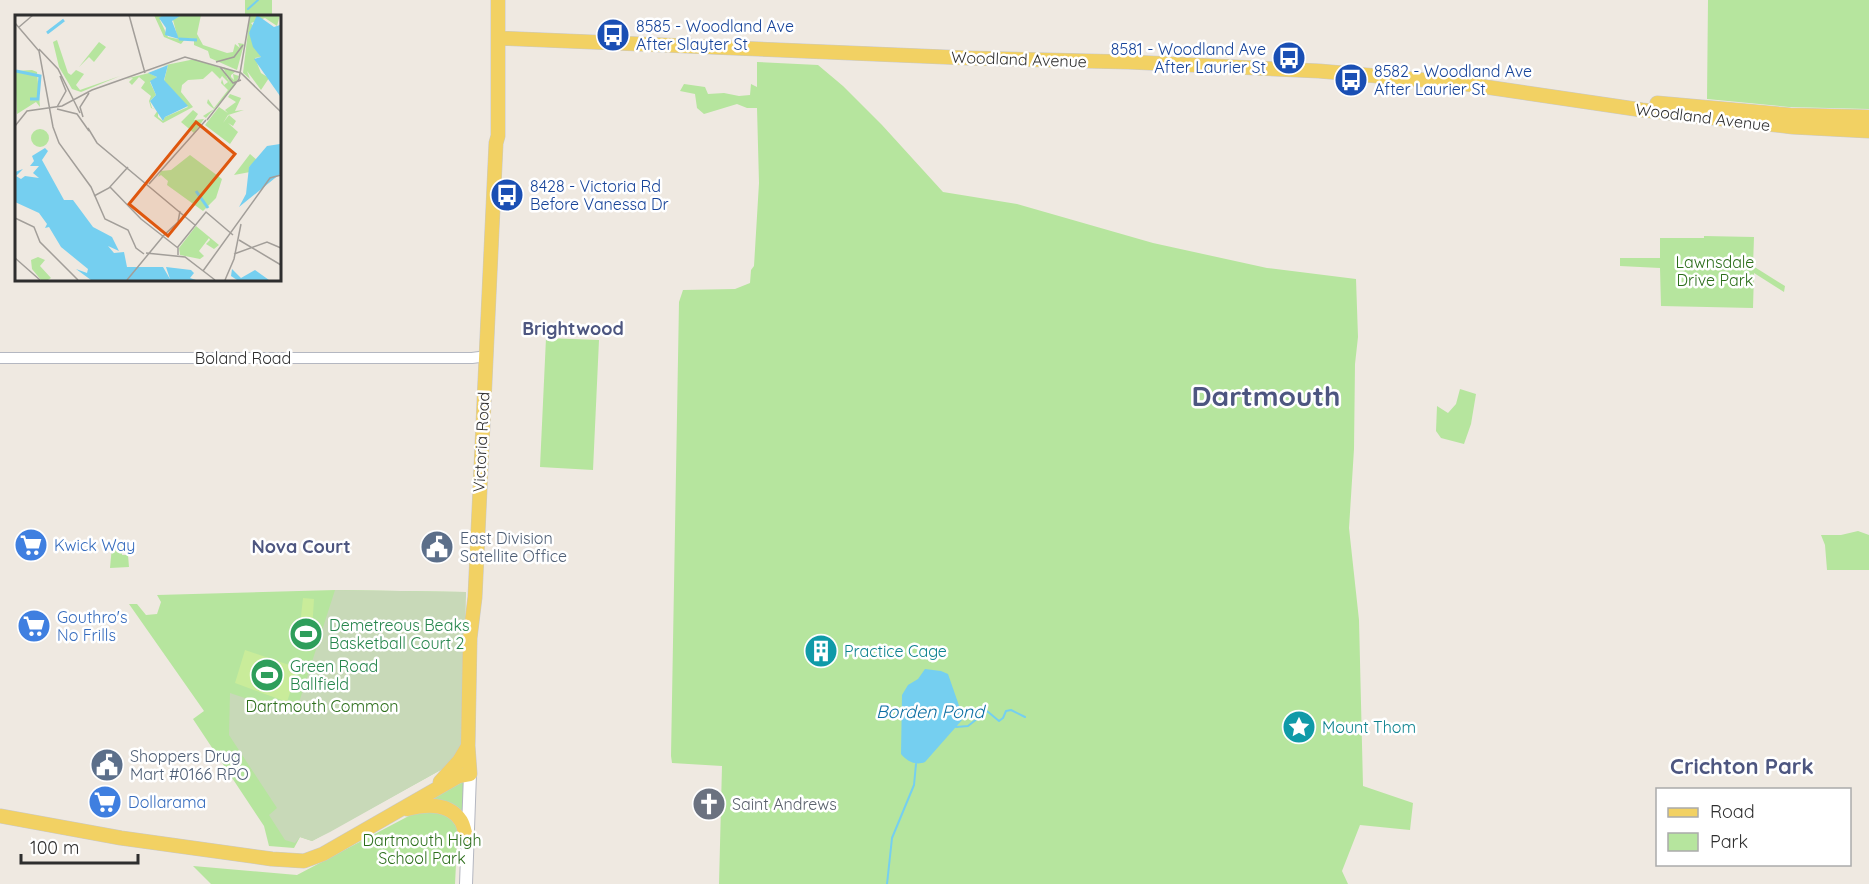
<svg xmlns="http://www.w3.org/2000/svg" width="1869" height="884" viewBox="0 0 1869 884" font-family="Quicksand,sans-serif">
<rect width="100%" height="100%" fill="#efe9e1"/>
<path fill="#b6e59e" d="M 245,0 L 272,0 L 272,16 L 245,16 Z
M 1708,0 L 1869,0 L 1869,109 L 1789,107 L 1707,99 Z
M 757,62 L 818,65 L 843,86 L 882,125 L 943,192 L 1017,204 L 1153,243 L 1267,268 L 1356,279 L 1358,337 L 1355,364 L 1354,449 L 1349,528 L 1359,620 L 1363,786 L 1413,803 L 1410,830 L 1360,825 L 1342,871 L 1348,884 L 719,884 L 722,766 L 672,763 L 671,756 L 679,302 L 683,290 L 735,289 L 750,283 L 751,270 L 754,266 L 759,183 L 757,108 L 747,108 L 737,104 L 704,114 L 697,108 L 695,94 L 680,91 L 684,84 L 705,87 L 708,94 L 724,93 L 739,96 L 750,95 L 751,84 L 757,87 Z
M 1704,236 L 1754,237 L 1753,266 L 1785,286 L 1784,292 L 1754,273 L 1753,308 L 1661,306 L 1660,268 L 1620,266 L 1620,258 L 1660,258 L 1660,238 L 1704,238 Z
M 546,338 L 599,340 L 593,470 L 540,467 Z
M 1460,389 L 1476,394 L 1471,424 L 1464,444 L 1441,438 L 1436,431 L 1437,406 L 1448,413 L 1456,404 Z
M 1858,531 L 1869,535 L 1869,570 L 1827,570 L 1825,545 L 1821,535 L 1841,535 Z
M 112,546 L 122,546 L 122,555 L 128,555 L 129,567 L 110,568 Z
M 335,590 L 466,592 L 446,767 L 312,841 L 300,837 L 294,848 L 269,846 L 264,826 L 193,719 L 204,711 L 129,604 L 137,604 L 146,615 L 157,614 L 161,602 L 157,595 Z
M 463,782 L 463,806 L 461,815 L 430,799 Z
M 422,809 L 438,809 L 458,824 L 455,884 L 211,884 L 193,866 L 297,875 Z"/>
<path fill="#c8d9b8" d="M 335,590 L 466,592 L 463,750 L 446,767 L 330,832 L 312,841 L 300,837 L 295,843 L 285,840 L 269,815 L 277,808 L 229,735 L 230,693 L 295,715 Z"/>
<path fill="#c9ec9a" d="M 303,598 L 314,599 L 311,646 L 298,644 Z
M 245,650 L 298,668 L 287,702 L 235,683 Z"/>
<path fill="#75cff0" d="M 925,669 L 941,671 L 948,674 L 963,717 L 962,720 L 925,762 C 915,766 907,761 901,754 L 902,695 L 908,685 L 918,679 Z"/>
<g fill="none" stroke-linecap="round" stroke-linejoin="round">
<path stroke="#75cff0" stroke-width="2" d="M 248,9 L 258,0
M 956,727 L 968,726 L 987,711 L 999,721 L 1003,718 L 1006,711 L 1011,710 L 1025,717
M 887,884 L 892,838 L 914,785 L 916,764"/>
<g stroke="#b4b7c1" stroke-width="12">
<path id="tertiary" d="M 0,358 L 472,358 L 487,356"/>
</g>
<g stroke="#b4b7c1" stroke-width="14">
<path id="secondary" d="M 466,884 L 470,774"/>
</g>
<g stroke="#c9c9c9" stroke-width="15">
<path id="primary" d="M 499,38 L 968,58 L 1129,62 L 1319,71 L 1459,83 L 1642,110 L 1793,127 L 1869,131
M 1657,103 L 1790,115 L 1869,117
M 440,782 L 459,761 L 468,746
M 407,809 C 426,804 449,802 461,821 C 464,826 465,834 467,840
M 0,816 L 121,838 L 272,859 L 304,861 L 323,854 L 459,776 L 470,774 L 468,746 L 470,638 L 475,597 L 496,143 L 498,136 L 498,0"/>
</g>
<use href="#tertiary" stroke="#fff" stroke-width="10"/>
<use href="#secondary" stroke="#fff" stroke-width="12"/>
<use href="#primary" stroke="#f2d163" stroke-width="14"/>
</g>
<defs>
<g id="bus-disc" transform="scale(1.725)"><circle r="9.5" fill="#1a4fb4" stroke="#fff"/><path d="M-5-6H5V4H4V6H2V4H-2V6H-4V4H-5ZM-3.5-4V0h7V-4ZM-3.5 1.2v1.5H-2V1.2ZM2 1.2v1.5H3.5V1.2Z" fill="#fff"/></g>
<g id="supermarket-disc" transform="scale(1.725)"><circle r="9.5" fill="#3f7fe0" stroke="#fff"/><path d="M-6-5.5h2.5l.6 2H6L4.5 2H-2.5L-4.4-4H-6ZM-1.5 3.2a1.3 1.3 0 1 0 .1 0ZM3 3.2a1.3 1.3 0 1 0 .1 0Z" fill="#fff"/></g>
<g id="civic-disc" transform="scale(1.725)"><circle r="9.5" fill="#5c6f8a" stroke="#fff"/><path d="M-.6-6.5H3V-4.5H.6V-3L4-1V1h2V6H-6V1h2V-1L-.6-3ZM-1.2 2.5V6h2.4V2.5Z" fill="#fff"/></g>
<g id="stadium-disc" transform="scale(1.725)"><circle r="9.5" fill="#2e9e5b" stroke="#fff"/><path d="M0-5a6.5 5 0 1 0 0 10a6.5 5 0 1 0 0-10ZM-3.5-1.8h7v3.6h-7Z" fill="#fff"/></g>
<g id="building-disc" transform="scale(1.725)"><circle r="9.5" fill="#0f9aa8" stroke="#fff"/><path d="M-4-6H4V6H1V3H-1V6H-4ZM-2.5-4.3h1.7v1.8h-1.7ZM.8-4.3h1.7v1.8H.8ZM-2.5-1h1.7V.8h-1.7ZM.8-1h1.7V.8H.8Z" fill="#fff"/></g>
<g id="sight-disc" transform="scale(1.725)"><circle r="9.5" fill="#0f9aa8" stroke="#fff"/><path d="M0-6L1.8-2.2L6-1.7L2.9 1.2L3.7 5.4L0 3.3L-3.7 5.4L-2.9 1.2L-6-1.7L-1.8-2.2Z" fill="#fff"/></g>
<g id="church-disc" transform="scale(1.725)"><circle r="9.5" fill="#6b7280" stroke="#fff"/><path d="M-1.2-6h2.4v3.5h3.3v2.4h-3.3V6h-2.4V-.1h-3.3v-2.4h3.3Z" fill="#fff"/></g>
</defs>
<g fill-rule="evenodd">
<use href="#bus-disc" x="613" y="35"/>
<use href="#bus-disc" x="1289" y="58"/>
<use href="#bus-disc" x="1351" y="80"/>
<use href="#bus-disc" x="507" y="195"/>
<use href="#supermarket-disc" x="31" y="545"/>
<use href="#civic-disc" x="437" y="547"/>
<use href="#supermarket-disc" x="34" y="626"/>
<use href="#stadium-disc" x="306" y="634"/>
<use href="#building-disc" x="821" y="651"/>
<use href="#stadium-disc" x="267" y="675"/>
<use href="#sight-disc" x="1299" y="727"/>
<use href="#civic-disc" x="107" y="765"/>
<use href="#supermarket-disc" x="105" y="802"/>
<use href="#church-disc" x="709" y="804"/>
</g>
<g text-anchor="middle" stroke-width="5" stroke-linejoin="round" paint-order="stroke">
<g font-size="16" fill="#164399" stroke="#fff" text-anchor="start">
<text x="636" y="32">8585 - Woodland Ave<tspan x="636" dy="18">After Slayter St</tspan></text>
<text x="1266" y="55" text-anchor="end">8581 - Woodland Ave<tspan x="1266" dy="18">After Laurier St</tspan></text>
<text x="1374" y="77">8582 - Woodland Ave<tspan x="1374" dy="18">After Laurier St</tspan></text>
<text x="530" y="192">8428 - Victoria Rd<tspan x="530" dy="18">Before Vanessa Dr</tspan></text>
</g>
<g font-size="16" fill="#2e2e2e" stroke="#fff">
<text transform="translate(1019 59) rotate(2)" y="6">Woodland Avenue</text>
<text transform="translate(1703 117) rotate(7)" y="6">Woodland Avenue</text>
<text x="243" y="364">Boland Road</text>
<text transform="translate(481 442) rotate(-87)" y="6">Victoria Road</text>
</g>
<g font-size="16" fill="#2c6e1b" stroke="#fff">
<text x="1715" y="268">Lawnsdale<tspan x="1715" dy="18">Drive Park</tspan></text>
<text x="322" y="712">Dartmouth Common</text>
<text x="422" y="846">Dartmouth High<tspan x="422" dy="18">School Park</tspan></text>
</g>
<g font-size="16" fill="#4e5e75" stroke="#fff" text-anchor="start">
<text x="460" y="544">East Division<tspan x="460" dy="18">Satellite Office</tspan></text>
<text x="130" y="762">Shoppers Drug<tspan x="130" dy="18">Mart #0166 RPO</tspan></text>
</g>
<g font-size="16" fill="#366cbe" stroke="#fff" text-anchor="start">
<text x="54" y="551">Kwick Way</text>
<text x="57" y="623">Gouthro's<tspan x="57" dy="18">No Frills</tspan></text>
<text x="128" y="808">Dollarama</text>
</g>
<g font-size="16" fill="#27864d" stroke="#fff" text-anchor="start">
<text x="329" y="631">Demetreous Beaks<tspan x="329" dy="18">Basketball Court 2</tspan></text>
<text x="290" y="672">Green Road<tspan x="290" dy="18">Ballfield</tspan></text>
</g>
<g font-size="16" fill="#0d838f" stroke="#fff" text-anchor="start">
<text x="844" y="657">Practice Cage</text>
<text x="1322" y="733">Mount Thom</text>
</g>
<g font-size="16" fill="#5b616d" stroke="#fff" text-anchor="start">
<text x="732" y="810">Saint Andrews</text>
</g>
<g font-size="18" font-weight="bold" fill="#4d5680" stroke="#fff">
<text x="573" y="335">Brightwood</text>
<text x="301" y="553">Nova Court</text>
</g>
<g font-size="18" font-style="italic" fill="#0d6fa3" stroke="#fff">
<text x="930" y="718">Borden Pond</text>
</g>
<g font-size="22" font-weight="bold" fill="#4d5680" stroke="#fff">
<text x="1742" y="774">Crichton Park</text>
</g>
<g font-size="28" font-weight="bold" fill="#4d5680" stroke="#fff">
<text x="1266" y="406">Dartmouth</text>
</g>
</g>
<g transform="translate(15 15)">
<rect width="266" height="266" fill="#efe9e1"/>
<path d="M 139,0 L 150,0 L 145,5 L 153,22 L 163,24 L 158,5 L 167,0 L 186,0 L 182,19 L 188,30 L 212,38 L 218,37 L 220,29 L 225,33 L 223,28 L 229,29 L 222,55 L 195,43 L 193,36 L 179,30 L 179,24 L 171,23 L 166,29 L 149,22 ZM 235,0 L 265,0 L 262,11 L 250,3 L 236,8 L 239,12 L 234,18 L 246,42 L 240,43 L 246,58 L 254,63 L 246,75 L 232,56 L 235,64 L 228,58 ZM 42,25 L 53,58 L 56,60 L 61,55 L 69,59 L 61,70 L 65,75 L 105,61 L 66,77 L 57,74 L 44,52 L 38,27 ZM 84,27 L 91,32 L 79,47 L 74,42 L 64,52 ZM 180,44 L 208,54 L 216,71 L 208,52 L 220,57 L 216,60 L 216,62 L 219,65 L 218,59 L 224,61 L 221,68 L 216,66 L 221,69 L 218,73 L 191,103 L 188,101 L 199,94 L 195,91 L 192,88 L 193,84 L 199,93 L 213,75 L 206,68 L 207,64 L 209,70 L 213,67 L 207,61 L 205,64 L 197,56 L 188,64 L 173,65 L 167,70 L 166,77 L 178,92 L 148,108 L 139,101 L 143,95 L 136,93 L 134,86 L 136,81 L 126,73 L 130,67 L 124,62 L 117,70 L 114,67 L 118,63 L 110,64 L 134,58 L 142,62 L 135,67 L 141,80 L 135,86 L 137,93 L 143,95 L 143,102 L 148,106 L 150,102 L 173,92 L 149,66 L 153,50 L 141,52 ZM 17,55 L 22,57 L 25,92 L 21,87 L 2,99 L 0,56 ZM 215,79 L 226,83 L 220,96 L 229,95 L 213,100 L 208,108 L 214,100 L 221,106 L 218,111 L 213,108 L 223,117 L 215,129 L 190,110 L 204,92 L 213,98 L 210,95 L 221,87 L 213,82 ZM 178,95 L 183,99 L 179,105 L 189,104 L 179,118 L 166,107 ZM16 123a9 9 0 1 1 18 0a9 9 0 1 1-18 0ZM 235,139 L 242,145 L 234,152 L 235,157 L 219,160 ZM 175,140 L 207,164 L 201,183 L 188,196 L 152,170 L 153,166 L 146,160 L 143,162 L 146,156 L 156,155 ZM 181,211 L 204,230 L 199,234 L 191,229 L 195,225 L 194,223 L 184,236 L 189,241 L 185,244 L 165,240 L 164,233 ZM 23,242 L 30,245 L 25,251 L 36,263 L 33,265 L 26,265 L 17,254 L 16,245 Z" fill="#b6e59e"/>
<path d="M 148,0 L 167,0 L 157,6 L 164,24 L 150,20 L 151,13 L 144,3 ZM 242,0 L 259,12 L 265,10 L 265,81 L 239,44 L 246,42 L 238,32 L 234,18 ZM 153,50 L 149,65 L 173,91 L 150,102 L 148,106 L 135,86 L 141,80 L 135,66 L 142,62 L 133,58 ZM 265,129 L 265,159 L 224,192 L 231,179 L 234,152 L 252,131 ZM 30,133 L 33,136 L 27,145 L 49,185 L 58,185 L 78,212 L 97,222 L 104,236 L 93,231 L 99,238 L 109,237 L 112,252 L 148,252 L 155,264 L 151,252 L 176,255 L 179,258 L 175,263 L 181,265 L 76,265 L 61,254 L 72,258 L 73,254 L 46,232 L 34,212 L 30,213 L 32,209 L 24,198 L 0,187 L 0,157 L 8,154 L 1,161 L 6,164 L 10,161 L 24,163 L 18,158 L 24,151 L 15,151 L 19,146 L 17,141 ZM 217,254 L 226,263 L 240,255 L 254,265 L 222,265 L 216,261 Z" fill="#75cff0"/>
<path fill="none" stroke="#75cff0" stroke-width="3" d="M 32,18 L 49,5M 164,24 L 182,25M 1,56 L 25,61 L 23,84 L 15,84M 181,176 L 193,193"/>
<path fill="none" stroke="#a29e99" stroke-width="1.5" d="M 114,0 L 130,58M 0,8 L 24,36 L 38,112 L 44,128 L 76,172 L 90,204 L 113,215 L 121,233 L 129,239M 4,12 L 18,0M 24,34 L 43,54 L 65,98M 201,47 L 219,42 L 228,30M 205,52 L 218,68 L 226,65M 42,92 L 51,76 L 45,61M 42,94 L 62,99 L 74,116M 68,102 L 65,92 L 74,78M 192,105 L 224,64 L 235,0M 0,111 L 12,96 L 47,91 L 77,75 L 170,42 L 226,58 L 266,97M 73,113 L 82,128 L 180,210M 134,169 L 191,105M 95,172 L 126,204 L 163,233 L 163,240M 79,181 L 94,173 L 113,152M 0,203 L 19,212 L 25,227 L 63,265M 147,222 L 163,207 L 165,196M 224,225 L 266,250M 162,233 L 191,197 L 218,220M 131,238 L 170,242 L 200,265M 219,239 L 252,227 L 266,233M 0,243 L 25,265M 188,256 L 255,163 L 266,160M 112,265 L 150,219M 210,265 L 219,244 L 226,209"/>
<path fill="#df570e" fill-opacity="0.15" stroke="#df570e" stroke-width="3" d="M 181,107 L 220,139 L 153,221 L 114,189 Z"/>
<rect width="266" height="266" fill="none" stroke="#2e2e2e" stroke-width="3"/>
</g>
<rect x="1656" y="788" width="195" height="78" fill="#ffffff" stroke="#ababab" stroke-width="1.5"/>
<rect x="1668" y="808" width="30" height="9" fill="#f2d163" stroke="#ababab" stroke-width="1.5"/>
<text x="1710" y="818" font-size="18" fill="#2e2e2e">Road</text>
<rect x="1668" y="833" width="30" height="18" fill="#b6e59e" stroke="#ababab" stroke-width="1.5"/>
<text x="1710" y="848" font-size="18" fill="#2e2e2e">Park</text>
<path d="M21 854v9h117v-9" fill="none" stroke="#2e2e2e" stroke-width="3"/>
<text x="30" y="854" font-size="18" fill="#2e2e2e" stroke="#ffffff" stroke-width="4.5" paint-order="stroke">100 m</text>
</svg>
